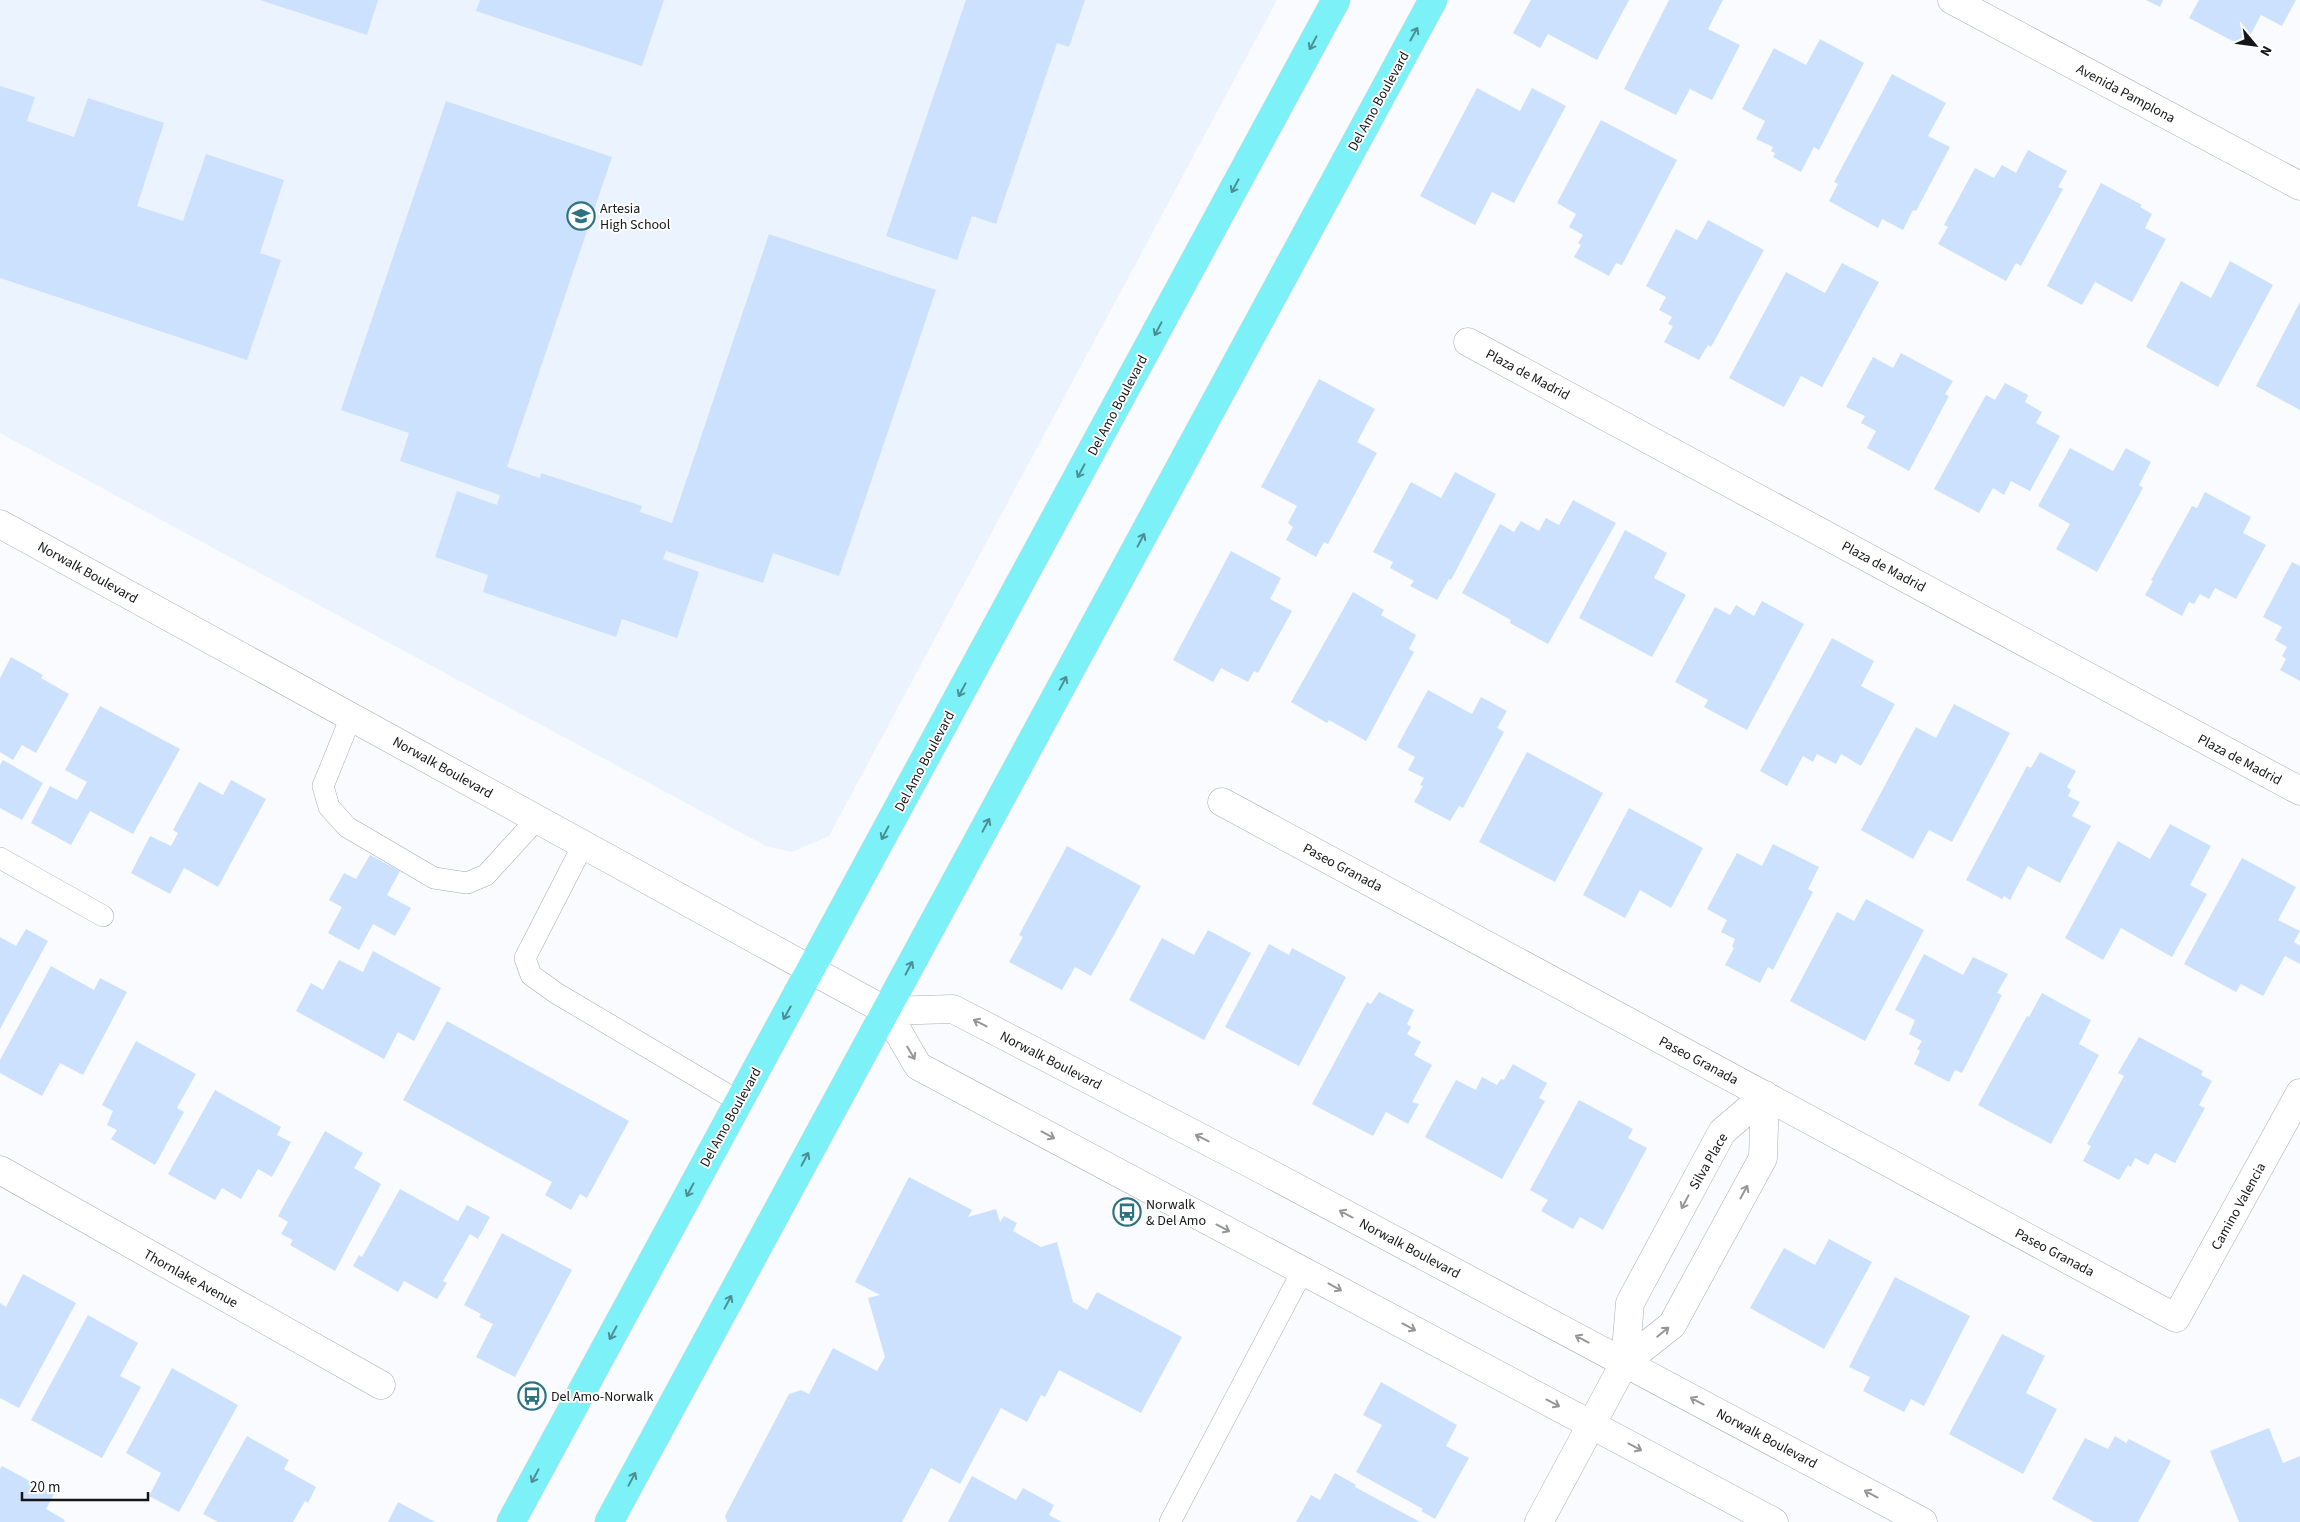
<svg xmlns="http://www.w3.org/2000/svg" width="2300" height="1522" viewBox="0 0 2300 1522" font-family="'Source Sans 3',sans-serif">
<rect width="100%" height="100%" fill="#f9fbfe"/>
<path fill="#ebf3fe" d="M 0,0 L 1277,0 L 829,836 L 792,852 L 766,846 L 0,433 Z"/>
<path fill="#cce1fe" d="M 260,0 L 378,0 L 367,35 Z
M 480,0 L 664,0 L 642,66 L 476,11 Z
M 966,0 L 1085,0 L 1069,47 L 1057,43 L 996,224 L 972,216 L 957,260 L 886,236 Z
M 1531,0 L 1629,0 L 1597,60 L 1548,34 L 1540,48 L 1513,33 Z
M 1669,0 L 1723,0 L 1708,29 L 1740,45 L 1712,100 L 1690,89 L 1676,115 L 1624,89 Z
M 2146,0 L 2163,0 L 2160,7 Z
M 2199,0 L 2296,0 L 2282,26 L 2261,15 L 2244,47 L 2189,18 Z
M 1820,39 L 1864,63 L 1819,150 L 1814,147 L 1801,172 L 1773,157 L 1775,153 L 1771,151 L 1773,147 L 1756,139 L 1765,121 L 1742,109 L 1774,48 L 1806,65 Z
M 1892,74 L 1946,103 L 1928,136 L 1950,147 L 1916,211 L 1913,210 L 1903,230 L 1882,219 L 1878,228 L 1829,201 L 1838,184 L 1834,182 Z
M 0,86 L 35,97 L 27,121 L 74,137 L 88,98 L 164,123 L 137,206 L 183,221 L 206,154 L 284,180 L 260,253 L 281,260 L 247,360 L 0,278 Z
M 1477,88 L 1520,111 L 1532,88 L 1566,106 L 1514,203 L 1492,192 L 1475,225 L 1420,196 Z
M 446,101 L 612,157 L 507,467 L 540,478 L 541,473 L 642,506 L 640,512 L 672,523 L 769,234 L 936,290 L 839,576 L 773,553 L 763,583 L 666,551 L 663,559 L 699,572 L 677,638 L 622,619 L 616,637 L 483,592 L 488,575 L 435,557 L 457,491 L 497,505 L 500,495 L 400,461 L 409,433 L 341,410 Z
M 1601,120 L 1677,160 L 1622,265 L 1616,263 L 1609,276 L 1574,257 L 1581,245 L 1578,243 L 1583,235 L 1569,227 L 1576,214 L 1557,203 Z
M 2028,150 L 2067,171 L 2058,187 L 2063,189 L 2021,266 L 2016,263 L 2006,281 L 1938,244 L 1948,227 L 1944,225 L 1975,168 L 1994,178 L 2002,165 L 2016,173 Z
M 2101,183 L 2142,205 L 2140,207 L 2152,214 L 2145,228 L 2166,239 L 2132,302 L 2095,282 L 2082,305 L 2047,286 Z
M 1708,220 L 1764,250 L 1711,347 L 1708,345 L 1699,360 L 1664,342 L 1673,326 L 1668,324 L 1672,317 L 1659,310 L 1666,297 L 1646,286 L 1676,229 L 1697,240 Z
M 2230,261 L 2273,285 L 2218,387 L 2146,347 L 2181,281 L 2211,298 Z
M 1842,263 L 1879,282 L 1822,387 L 1801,376 L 1784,407 L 1729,378 L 1786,272 L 1825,293 Z
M 2300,302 L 2300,410 L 2256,386 Z
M 1901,353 L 1953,381 L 1945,394 L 1949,396 L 1909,471 L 1867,448 L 1876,431 L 1861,423 L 1865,416 L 1846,407 L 1873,357 L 1893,368 Z
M 1319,379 L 1375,409 L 1357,442 L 1377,453 L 1328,544 L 1324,542 L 1316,557 L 1286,540 L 1293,527 L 1288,523 L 1297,506 L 1261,487 Z
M 2005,383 L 2028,395 L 2025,402 L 2042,412 L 2036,423 L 2060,436 L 2030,491 L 2011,481 L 2004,495 L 1993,488 L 1979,513 L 1934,489 L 1986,395 L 1995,400 Z
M 2070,448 L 2113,471 L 2126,448 L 2151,462 L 2139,485 L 2143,488 L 2097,572 L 2056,549 L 2070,524 L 2038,506 Z
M 1455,472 L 1496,494 L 1451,580 L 1449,579 L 1437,600 L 1410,586 L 1414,581 L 1390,568 L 1393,562 L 1373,552 L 1411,482 L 1441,498 Z
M 2205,492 L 2251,517 L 2243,533 L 2266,545 L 2236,599 L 2215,588 L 2209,599 L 2200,594 L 2194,604 L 2189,602 L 2182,616 L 2145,595 L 2153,581 L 2151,580 L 2192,506 L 2197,508 Z
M 1573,500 L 1616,523 L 1548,644 L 1510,623 L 1511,620 L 1462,593 L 1500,524 L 1514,532 L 1521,521 L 1539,531 L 1546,518 L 1559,525 Z
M 1625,530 L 1667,553 L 1654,578 L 1686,595 L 1652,657 L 1579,618 Z
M 1231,551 L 1281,578 L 1270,599 L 1292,611 L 1258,673 L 1254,671 L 1248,682 L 1221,668 L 1213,682 L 1173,660 Z
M 2292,562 L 2300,566 L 2300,681 L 2280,670 L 2286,659 L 2282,656 L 2287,647 L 2275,640 L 2282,627 L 2263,617 Z
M 1353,592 L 1384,610 L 1381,615 L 1416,635 L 1409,649 L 1414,652 L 1366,741 L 1329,720 L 1327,723 L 1291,702 Z
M 1762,601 L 1804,624 L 1747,730 L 1704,707 L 1708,700 L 1675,682 L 1715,607 L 1730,615 L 1736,605 L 1754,616 Z
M 1832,638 L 1874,661 L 1861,686 L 1895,704 L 1861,766 L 1841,754 L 1836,764 L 1817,754 L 1813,762 L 1803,756 L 1787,786 L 1760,771 Z
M 11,657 L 43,675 L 41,678 L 69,694 L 36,753 L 22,745 L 13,760 L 0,752 L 0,678 Z
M 1428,690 L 1472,714 L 1481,697 L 1507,711 L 1497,728 L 1504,732 L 1463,808 L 1459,806 L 1450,821 L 1414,802 L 1423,786 L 1420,785 L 1424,778 L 1408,770 L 1415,757 L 1397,747 Z
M 1954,704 L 2010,733 L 1952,842 L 1929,830 L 1913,859 L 1861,830 L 1916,727 L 1936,738 Z
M 100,706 L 180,749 L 133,834 L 90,811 L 71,845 L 31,823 L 50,786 L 77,800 L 87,782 L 65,770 Z
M 1527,752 L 1603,793 L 1555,882 L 1479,842 Z
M 2040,752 L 2076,771 L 2067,787 L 2071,790 L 2068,796 L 2080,802 L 2072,816 L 2091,826 L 2060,883 L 2028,866 L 2010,900 L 2004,896 L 2002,899 L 1966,880 L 2027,766 L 2031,768 Z
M 3,760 L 43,783 L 22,820 L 0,808 L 0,765 Z
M 231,780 L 266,799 L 218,887 L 184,868 L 170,894 L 131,873 L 150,836 L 171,846 L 178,833 L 173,830 L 199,782 L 223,795 Z
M 1629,808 L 1703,848 L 1671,908 L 1640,890 L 1625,918 L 1583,895 Z
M 2170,824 L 2211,846 L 2190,885 L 2207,894 L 2172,957 L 2121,928 L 2103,960 L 2065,938 L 2118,841 L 2150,859 Z
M 1773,844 L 1819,867 L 1808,889 L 1813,892 L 1773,970 L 1768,967 L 1760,983 L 1725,965 L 1734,948 L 1732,947 L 1735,939 L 1721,932 L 1727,920 L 1707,909 L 1737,853 L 1762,866 Z
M 1067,846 L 1141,886 L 1091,976 L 1075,967 L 1062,990 L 1009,962 L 1023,937 L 1019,935 Z
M 370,855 L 400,871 L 387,895 L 411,908 L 395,936 L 373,924 L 359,950 L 328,933 L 342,907 L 329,900 L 344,873 L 356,879 Z
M 2242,858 L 2296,887 L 2278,920 L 2300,931 L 2294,942 L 2300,946 L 2300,964 L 2285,956 L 2263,996 L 2241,984 L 2236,992 L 2184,964 Z
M 1866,899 L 1924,930 L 1865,1041 L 1790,1001 L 1837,912 L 1854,921 Z
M 26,929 L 48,941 L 0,1029 L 0,937 L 16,946 Z
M 1208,930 L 1251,953 L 1204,1040 L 1129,1000 L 1162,938 L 1194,955 Z
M 1269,944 L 1289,955 L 1292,948 L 1346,977 L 1299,1066 L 1225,1027 Z
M 373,951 L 441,988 L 414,1041 L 398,1032 L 384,1059 L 296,1011 L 311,983 L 323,990 L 339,960 L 363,972 Z
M 1924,954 L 1963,975 L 1973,957 L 2008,974 L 1997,993 L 2002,995 L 1962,1073 L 1955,1070 L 1949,1082 L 1914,1064 L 1920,1051 L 1917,1049 L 1922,1041 L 1909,1034 L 1915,1020 L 1895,1010 Z
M 51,966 L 94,990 L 100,978 L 127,992 L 83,1075 L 60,1063 L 42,1096 L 0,1073 L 0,1060 Z
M 1379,992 L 1414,1010 L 1407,1024 L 1411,1027 L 1407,1034 L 1421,1042 L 1414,1055 L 1432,1065 L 1412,1102 L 1419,1104 L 1408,1124 L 1386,1112 L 1373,1136 L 1312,1104 L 1367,1002 L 1371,1004 Z
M 2042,993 L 2091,1020 L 2079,1044 L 2099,1055 L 2051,1144 L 1978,1105 L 2027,1016 L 2029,1017 Z
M 447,1021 L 629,1121 L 587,1198 L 580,1194 L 571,1210 L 545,1195 L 552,1182 L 403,1100 Z
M 2139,1037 L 2203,1071 L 2201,1075 L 2212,1081 L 2199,1105 L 2205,1108 L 2175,1163 L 2155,1153 L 2148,1165 L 2135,1158 L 2131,1167 L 2128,1165 L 2119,1180 L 2083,1161 L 2091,1146 L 2087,1144 L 2124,1076 L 2118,1073 Z
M 136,1041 L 196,1074 L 177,1108 L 184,1112 L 155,1165 L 111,1139 L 117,1130 L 107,1125 L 113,1111 L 102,1105 Z
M 1513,1064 L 1547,1083 L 1539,1098 L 1545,1101 L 1502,1179 L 1425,1137 L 1456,1080 L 1476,1090 L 1482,1077 L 1497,1085 L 1501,1079 L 1504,1080 Z
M 215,1090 L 281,1127 L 277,1135 L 291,1142 L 272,1177 L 258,1169 L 241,1199 L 222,1188 L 215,1200 L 168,1174 Z
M 1579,1100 L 1633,1129 L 1628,1138 L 1647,1148 L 1603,1230 L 1580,1217 L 1573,1229 L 1541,1211 L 1548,1200 L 1530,1190 Z
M 325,1131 L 363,1153 L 354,1168 L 381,1184 L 335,1271 L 290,1245 L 293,1240 L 281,1234 L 288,1222 L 278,1216 Z
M 909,1177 L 972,1210 L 968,1217 L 996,1209 L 1000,1222 L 1004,1216 L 1017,1223 L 1013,1231 L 1041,1247 L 1057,1242 L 1073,1302 L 1087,1310 L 1097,1292 L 1182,1337 L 1141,1413 L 1059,1370 L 1045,1397 L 1041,1395 L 1027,1422 L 1001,1408 L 960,1484 L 931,1468 L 902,1522 L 727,1522 L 725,1516 L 789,1394 L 801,1390 L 809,1394 L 833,1348 L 877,1371 L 885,1357 L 868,1298 L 880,1295 L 855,1282 Z
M 400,1189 L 458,1221 L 467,1205 L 490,1217 L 478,1239 L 470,1234 L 443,1281 L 447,1283 L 437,1299 L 404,1281 L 398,1292 L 353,1266 L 359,1255 L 362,1257 Z
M 502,1233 L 572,1270 L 515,1377 L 476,1357 L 493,1324 L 479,1317 L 481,1314 L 464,1305 Z
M 1829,1239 L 1872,1262 L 1824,1349 L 1750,1308 L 1784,1248 L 1815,1265 Z
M 23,1274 L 76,1303 L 19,1408 L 0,1398 L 0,1303 L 6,1307 Z
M 1895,1277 L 1970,1316 L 1924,1406 L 1911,1399 L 1904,1412 L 1863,1391 L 1870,1377 L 1849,1367 Z
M 88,1315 L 138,1343 L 120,1376 L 141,1387 L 102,1458 L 31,1420 Z
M 2002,1334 L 2045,1356 L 2026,1393 L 2057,1409 L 2023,1474 L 1949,1434 Z
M 172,1368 L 238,1405 L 179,1512 L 149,1496 L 161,1473 L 126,1453 Z
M 1381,1382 L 1457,1425 L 1446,1446 L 1469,1458 L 1435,1519 L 1421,1511 L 1423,1509 L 1356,1472 L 1382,1425 L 1363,1415 Z
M 2269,1428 L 2283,1463 L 2300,1456 L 2300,1522 L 2239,1522 L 2210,1451 Z
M 247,1436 L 289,1460 L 284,1469 L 316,1487 L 308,1503 L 305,1501 L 293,1522 L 218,1522 L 203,1514 Z
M 2115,1436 L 2126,1443 L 2129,1439 L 2171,1461 L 2138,1522 L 2094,1522 L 2052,1499 L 2085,1438 L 2108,1449 Z
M 2,1466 L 54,1494 L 46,1509 L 65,1520 L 64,1522 L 0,1522 L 0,1469 Z
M 1335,1473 L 1356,1485 L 1355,1487 L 1420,1522 L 1296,1522 L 1311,1495 L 1320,1500 Z
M 972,1476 L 1016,1500 L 1023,1488 L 1054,1505 L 1049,1515 L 1062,1522 L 948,1522 Z
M 398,1502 L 435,1522 L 388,1522 Z"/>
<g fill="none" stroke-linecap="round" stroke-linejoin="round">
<g stroke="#a9acb1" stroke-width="22">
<path id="service" d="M 351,717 L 323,786 L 329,807 L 347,827 L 434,878 L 467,883 L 486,875 L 537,819
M 583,845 L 525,958 L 531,975 L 556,993 L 738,1101
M 0,858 L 103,916
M 1170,1522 L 1303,1270"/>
</g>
<g stroke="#a9acb1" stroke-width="29">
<path id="minor" d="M 1952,0 L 2300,186
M 1468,342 L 2300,791
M 1222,802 L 2176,1318 L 2300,1093
M 0,1170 L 381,1385
M 1625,1362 L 1630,1303 L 1722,1132 L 1765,1095
M 1539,1522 L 1625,1362 L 1672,1325 L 1763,1158 L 1765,1095"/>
</g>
<g stroke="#a9acb1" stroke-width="29">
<path id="secondary" d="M 0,524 L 886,1011 L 953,1009 L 1263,1170 L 1923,1522
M 886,1011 L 918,1066 L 1774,1522"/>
</g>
<g stroke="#d5d5d5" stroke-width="29">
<path id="primary" d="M 511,1522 L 1336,0
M 609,1522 L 1433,0"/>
</g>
<use href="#service" stroke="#fff" stroke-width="21"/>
<use href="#minor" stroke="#fff" stroke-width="28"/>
<use href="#secondary" stroke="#fff" stroke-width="28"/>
<use href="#primary" stroke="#7cf1f8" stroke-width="28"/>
</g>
<defs><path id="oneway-shaft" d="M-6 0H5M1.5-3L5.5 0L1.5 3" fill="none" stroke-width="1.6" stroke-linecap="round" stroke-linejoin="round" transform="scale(1.25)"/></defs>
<g stroke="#4d8e93">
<use href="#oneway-shaft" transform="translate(1414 34) rotate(-61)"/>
<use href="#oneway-shaft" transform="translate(1313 43) rotate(118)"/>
<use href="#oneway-shaft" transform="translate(1235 186) rotate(118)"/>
<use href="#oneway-shaft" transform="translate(1158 329) rotate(118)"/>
<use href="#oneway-shaft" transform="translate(1081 471) rotate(118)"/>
<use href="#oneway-shaft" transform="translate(1141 540) rotate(-62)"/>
<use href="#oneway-shaft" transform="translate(1063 683) rotate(-62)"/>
<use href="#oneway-shaft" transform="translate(962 690) rotate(118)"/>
<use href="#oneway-shaft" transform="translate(986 825) rotate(-62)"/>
<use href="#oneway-shaft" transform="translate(885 833) rotate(118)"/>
<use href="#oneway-shaft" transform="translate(909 968) rotate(-62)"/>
<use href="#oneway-shaft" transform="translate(787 1013) rotate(119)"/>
<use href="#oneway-shaft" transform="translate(805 1159) rotate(-62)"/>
<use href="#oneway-shaft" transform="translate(690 1190) rotate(118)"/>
<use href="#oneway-shaft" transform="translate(728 1302) rotate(-62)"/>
<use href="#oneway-shaft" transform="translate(613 1333) rotate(118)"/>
<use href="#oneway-shaft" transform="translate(535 1476) rotate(118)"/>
<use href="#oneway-shaft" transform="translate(632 1479) rotate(-62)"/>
</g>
<g stroke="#959697">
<use href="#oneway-shaft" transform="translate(980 1023) rotate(-153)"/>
<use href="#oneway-shaft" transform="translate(911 1053) rotate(59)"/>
<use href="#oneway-shaft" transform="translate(1048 1135) rotate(28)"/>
<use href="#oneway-shaft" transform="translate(1202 1138) rotate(-153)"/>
<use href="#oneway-shaft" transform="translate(1744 1192) rotate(-61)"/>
<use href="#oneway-shaft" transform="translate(1685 1202) rotate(118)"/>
<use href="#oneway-shaft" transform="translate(1346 1214) rotate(-152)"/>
<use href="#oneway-shaft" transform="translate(1223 1228) rotate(28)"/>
<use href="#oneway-shaft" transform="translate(1335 1287) rotate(29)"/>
<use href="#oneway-shaft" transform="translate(1409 1327) rotate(28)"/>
<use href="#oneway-shaft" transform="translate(1663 1332) rotate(-39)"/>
<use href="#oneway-shaft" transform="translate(1582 1339) rotate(-152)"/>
<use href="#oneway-shaft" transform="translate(1697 1401) rotate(-152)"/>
<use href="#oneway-shaft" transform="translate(1553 1403) rotate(28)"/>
<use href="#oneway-shaft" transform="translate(1635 1447) rotate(28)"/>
<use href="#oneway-shaft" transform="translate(1871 1494) rotate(-152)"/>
</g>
<defs>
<g id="school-ring" transform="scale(1.4375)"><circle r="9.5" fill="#fff" stroke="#2d7281" stroke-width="1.5"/><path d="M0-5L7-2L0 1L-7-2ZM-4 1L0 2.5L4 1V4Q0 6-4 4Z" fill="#2d7281"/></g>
<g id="bus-ring" transform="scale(1.4375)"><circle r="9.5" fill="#fff" stroke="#2d7281" stroke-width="1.5"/><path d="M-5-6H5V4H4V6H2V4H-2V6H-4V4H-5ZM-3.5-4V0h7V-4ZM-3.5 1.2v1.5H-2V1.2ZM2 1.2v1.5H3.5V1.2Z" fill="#2d7281"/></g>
</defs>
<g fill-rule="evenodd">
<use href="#school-ring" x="581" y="216"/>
<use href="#bus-ring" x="1127" y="1212"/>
<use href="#bus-ring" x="532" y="1396"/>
</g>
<g text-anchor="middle" stroke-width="4" stroke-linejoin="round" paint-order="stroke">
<g font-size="14" fill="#141617" stroke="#fff">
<text transform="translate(2126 93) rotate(28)" y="5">Avenida Pamplona</text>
<text transform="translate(1378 101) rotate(-61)" y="5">Del Amo Boulevard</text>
<text transform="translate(1528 374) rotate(28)" y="5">Plaza de Madrid</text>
<text transform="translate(1117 405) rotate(-62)" y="5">Del Amo Boulevard</text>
<text transform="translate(1884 566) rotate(28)" y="5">Plaza de Madrid</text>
<text transform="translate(88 572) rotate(29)" y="5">Norwalk Boulevard</text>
<text transform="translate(2240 759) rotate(28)" y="5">Plaza de Madrid</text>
<text transform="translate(924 761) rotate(-62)" y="5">Del Amo Boulevard</text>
<text transform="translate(443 767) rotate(29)" y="5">Norwalk Boulevard</text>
<text transform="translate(1343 867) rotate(28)" y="5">Paseo Granada</text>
<text transform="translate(1051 1060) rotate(27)" y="5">Norwalk Boulevard</text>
<text transform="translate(1699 1060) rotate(28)" y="5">Paseo Granada</text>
<text transform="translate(730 1117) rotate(-61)" y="5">Del Amo Boulevard</text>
<text transform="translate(1708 1161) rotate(-60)" y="5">Silva Place</text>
<text transform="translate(2238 1206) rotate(-61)" y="5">Camino Valencia</text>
<text transform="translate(1410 1248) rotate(28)" y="5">Norwalk Boulevard</text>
<text transform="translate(2055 1252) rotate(28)" y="5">Paseo Granada</text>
<text transform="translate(191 1278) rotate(29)" y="5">Thornlake Avenue</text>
<text transform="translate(1767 1438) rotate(28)" y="5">Norwalk Boulevard</text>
</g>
<g font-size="14" fill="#141617" stroke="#fff" text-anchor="start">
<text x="600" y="213">Artesia<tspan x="600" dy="16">High School</tspan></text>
<text x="1146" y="1209">Norwalk<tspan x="1146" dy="16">&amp; Del Amo</tspan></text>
<text x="551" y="1401">Del Amo-Norwalk</text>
</g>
</g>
<g transform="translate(2255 45) rotate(119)" stroke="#ffffff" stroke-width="4" paint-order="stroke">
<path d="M0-4L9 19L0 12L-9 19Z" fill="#141617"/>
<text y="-8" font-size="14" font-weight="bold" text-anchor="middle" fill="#141617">N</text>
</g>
<path d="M22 1492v8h126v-8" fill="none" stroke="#141617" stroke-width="2.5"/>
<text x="30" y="1492" font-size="15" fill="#141617" stroke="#ffffff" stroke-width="4" paint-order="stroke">20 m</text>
</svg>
